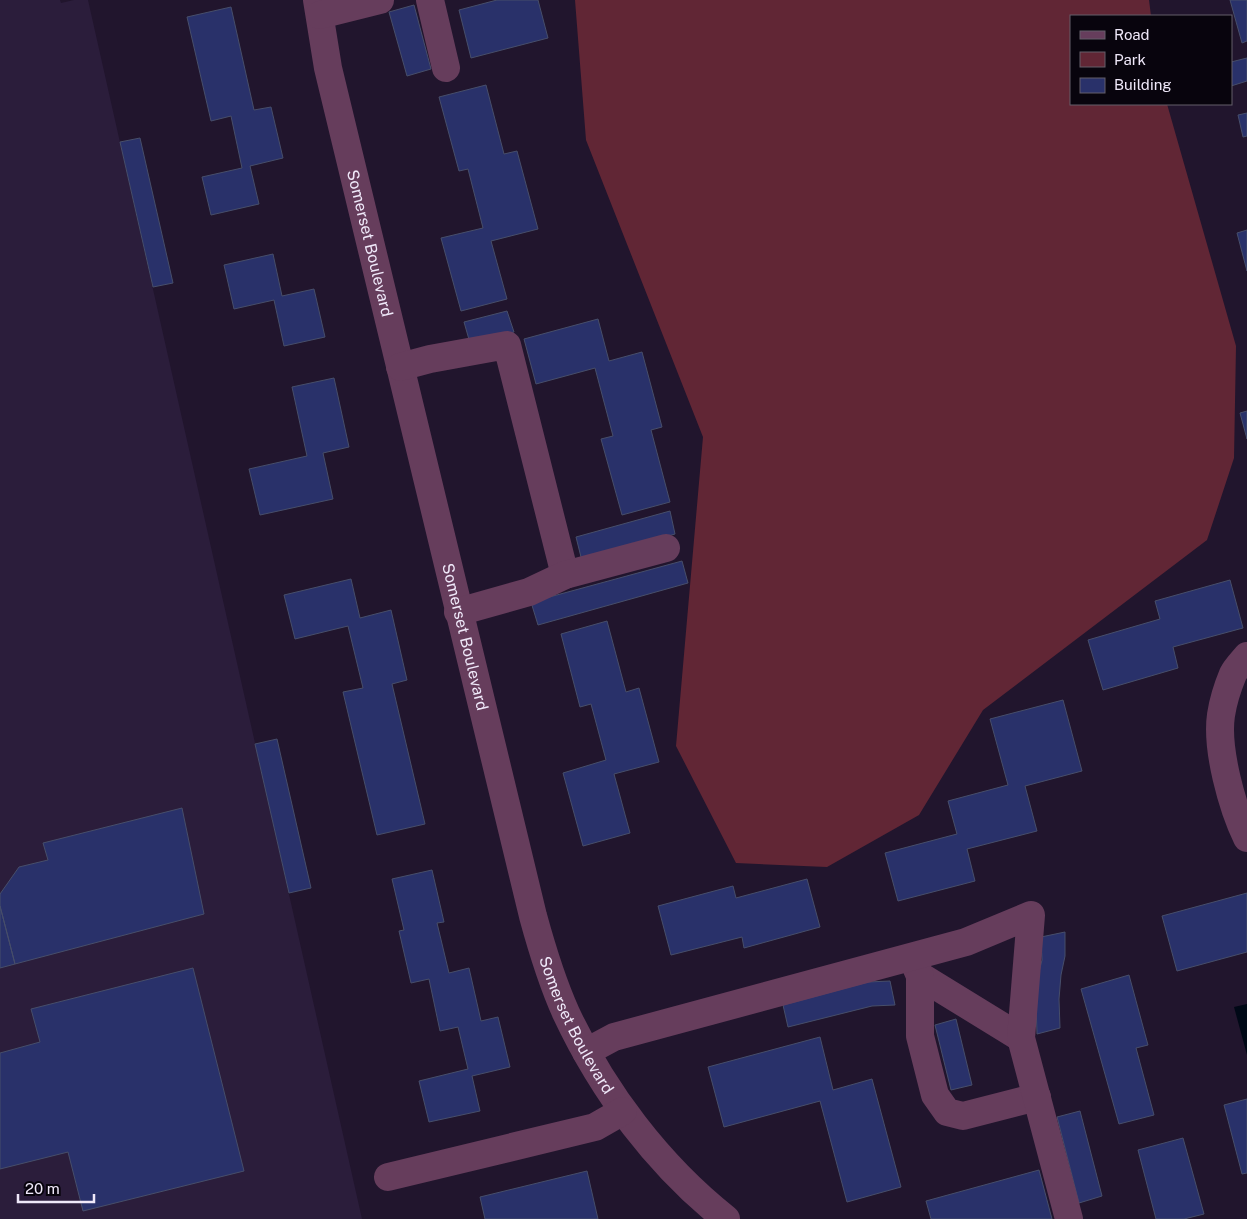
<svg xmlns="http://www.w3.org/2000/svg" width="1247" height="1219" viewBox="0 0 1247 1219" font-family="'Public Sans',sans-serif">
<rect width="100%" height="100%" fill="#21152d"/>
<path fill="#2b1d3b" d="M 0,0 L 60,0 L 61,3 L 74,0 L 88,0 L 362,1219 L 0,1219 Z"/>
<path fill="#612635" d="M 575,0 L 1149,0 L 1151,16 L 1071,16 L 1071,104 L 1167,104 L 1236,346 L 1234,458 L 1207,540 L 983,710 L 919,815 L 827,867 L 736,863 L 676,746 L 703,437 L 586,140 Z"/>
<path fill="#000816" d="M 1247,1004 L 1247,1055 L 1234,1007 Z"/>
<path fill="#29316a" stroke="#474e6a" d="M 497,0 L 538,0 L 548,38 L 471,58 L 459,10 Z
M 1230,0 L 1247,0 L 1247,41 L 1242,43 Z
M 414,5 L 431,69 L 407,76 L 389,12 Z
M 231,7 L 254,110 L 271,107 L 283,158 L 250,166 L 259,204 L 211,215 L 202,177 L 242,168 L 231,116 L 211,121 L 187,17 Z
M 1247,58 L 1247,81 L 1231,86 L 1231,62 Z
M 486,85 L 504,154 L 517,151 L 538,229 L 491,241 L 507,299 L 461,311 L 441,238 L 483,228 L 468,169 L 459,171 L 439,97 Z
M 1247,113 L 1247,136 L 1243,137 L 1238,115 Z
M 140,138 L 173,283 L 153,287 L 120,142 Z
M 1247,230 L 1247,271 L 1237,233 Z
M 273,254 L 282,296 L 314,289 L 325,337 L 284,346 L 274,300 L 234,309 L 224,265 Z
M 507,311 L 514,332 L 470,343 L 464,322 Z
M 598,319 L 609,361 L 642,352 L 662,427 L 651,430 L 670,502 L 622,515 L 601,439 L 613,436 L 595,368 L 536,384 L 524,339 Z
M 334,378 L 349,447 L 323,453 L 333,499 L 260,515 L 249,469 L 307,456 L 292,387 Z
M 1247,411 L 1247,439 L 1240,413 Z
M 670,511 L 675,534 L 582,561 L 576,537 Z
M 682,561 L 688,583 L 538,625 L 531,602 Z
M 351,579 L 360,618 L 391,610 L 407,680 L 392,684 L 425,824 L 377,835 L 343,692 L 363,688 L 348,626 L 295,639 L 284,595 Z
M 1230,580 L 1243,628 L 1173,647 L 1178,668 L 1103,690 L 1088,640 L 1160,619 L 1155,601 Z
M 607,621 L 626,692 L 639,688 L 659,762 L 614,774 L 630,833 L 583,846 L 563,773 L 606,760 L 591,704 L 580,707 L 561,634 Z
M 1063,700 L 1082,771 L 1025,786 L 1037,831 L 967,849 L 975,881 L 898,901 L 885,853 L 957,834 L 948,801 L 1008,785 L 990,719 Z
M 277,739 L 311,888 L 289,893 L 255,744 Z
M 182,808 L 204,914 L 15,964 L 0,906 L 0,894 L 19,867 L 48,860 L 43,843 Z
M 432,870 L 444,922 L 437,923 L 449,973 L 469,968 L 481,1021 L 498,1017 L 510,1067 L 472,1076 L 480,1111 L 429,1122 L 419,1081 L 468,1069 L 458,1027 L 440,1031 L 429,979 L 411,983 L 399,931 L 404,930 L 392,879 Z
M 807,879 L 820,927 L 744,948 L 742,937 L 671,955 L 658,906 L 733,886 L 736,898 Z
M 1247,893 L 1247,952 L 1177,971 L 1162,916 Z
M 0,906 L 15,964 L 0,968 Z
M 1065,932 L 1065,956 L 1061,975 L 1059,999 L 1060,1028 L 1037,1034 L 1036,1003 L 1036,984 L 1042,960 L 1041,937 Z
M 193,968 L 244,1171 L 83,1211 L 68,1152 L 0,1169 L 0,1053 L 40,1042 L 31,1009 Z
M 1129,975 L 1148,1045 L 1136,1048 L 1154,1115 L 1119,1124 L 1081,989 Z
M 890,981 L 895,1005 L 872,1006 L 788,1027 L 783,1005 L 868,982 Z
M 956,1019 L 972,1085 L 951,1090 L 935,1025 Z
M 820,1037 L 833,1090 L 872,1079 L 901,1187 L 847,1202 L 820,1101 L 724,1127 L 708,1067 Z
M 1247,1099 L 1247,1173 L 1242,1174 L 1224,1105 Z
M 1080,1111 L 1102,1196 L 1079,1203 L 1057,1117 Z
M 1183,1138 L 1204,1214 L 1184,1219 L 1156,1219 L 1138,1150 Z
M 1039,1170 L 1052,1219 L 931,1219 L 926,1201 Z
M 587,1171 L 598,1219 L 485,1219 L 480,1197 Z"/>
<g fill="none" stroke-linecap="round" stroke-linejoin="round">
<g stroke="#663d5c" stroke-width="28">
<path id="s1" d="M 317,0 L 328,68 L 533,916 C 542,949 552,982 566,1013 C 603,1092 658,1165 726,1219"/>
<path d="M 430,0 L 446,68"/>
<path d="M 320,15 L 380,0"/>
<path d="M 400,367 L 430,359 L 507,345 L 565,575"/>
<path d="M 458,612 L 529,592 L 565,575 L 666,548"/>
<path d="M 1247,656 C 1242,662 1236,668 1233,674 C 1228,686 1223,702 1221,715 C 1216,749 1232,807 1247,838"/>
<path d="M 914,962 L 920,976 L 1021,1038"/>
<path d="M 920,976 L 920,1036 L 935,1095 L 947,1112 L 963,1116 L 1037,1097"/>
<path d="M 586,1052 L 614,1037 L 966,942 L 1031,915 L 1021,1038 L 1069,1219"/>
<path d="M 388,1177 L 595,1127 L 623,1111"/>
</g>
</g>
<g text-anchor="middle" stroke-width="5" stroke-linejoin="round" paint-order="stroke">
<g font-size="16" fill="#efe8f9" stroke="#08040d">
<text dy="6" stroke="none"><textPath href="#s1" startOffset="249">Somerset Boulevard</textPath></text>
<text dy="6" stroke="none"><textPath href="#s1" startOffset="654">Somerset Boulevard</textPath></text>
<text dy="6" stroke="none"><textPath href="#s1" startOffset="1059">Somerset Boulevard</textPath></text>
</g>
</g>
<rect x="1070" y="15" width="162" height="90" fill="#08040d" stroke="#645f6b"/>
<rect x="1080" y="31" width="25" height="8" fill="#663d5c" stroke="#645f6b"/>
<text x="1114" y="40" font-size="15" fill="#efe8f9">Road</text>
<rect x="1080" y="52" width="25" height="15" fill="#612635" stroke="#645f6b"/>
<text x="1114" y="65" font-size="15" fill="#efe8f9">Park</text>
<rect x="1080" y="78" width="25" height="15" fill="#29316a" stroke="#645f6b"/>
<text x="1114" y="90" font-size="15" fill="#efe8f9">Building</text>
<path d="M18 1194v8h76v-8" fill="none" stroke="#efe8f9" stroke-width="2.5"/>
<text x="25" y="1194" font-size="15" fill="#efe8f9" stroke="#08040d" stroke-width="4" paint-order="stroke">20 m</text>
</svg>
